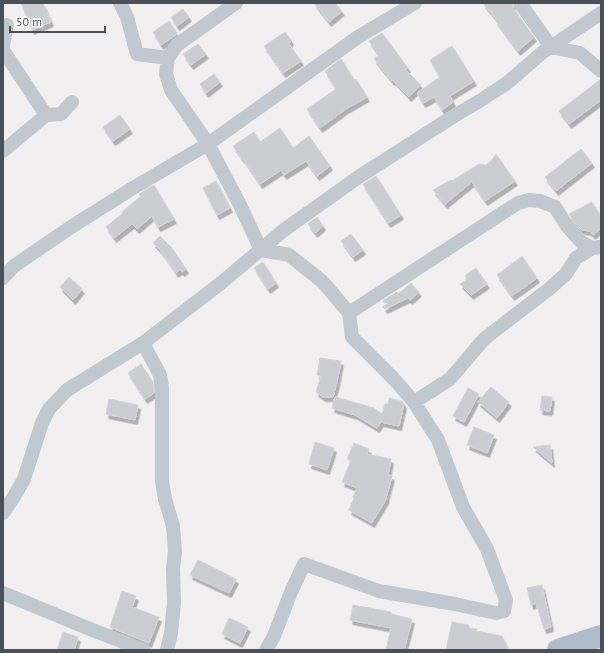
<svg xmlns="http://www.w3.org/2000/svg" width="604" height="653" font-family="'PT Sans',sans-serif">
	<defs>
		<filter id="shadow"><feDropShadow dx="2.5" dy="4.5" stdDeviation="0" flood-color="#0004"/></filter>
	</defs>
	<rect width="100%" height="100%" fill="#f1efef"/>
	<path fill="#cccdd2" stroke="#d3d4d9" filter="url(#shadow)" d="M21,3H43L51,22L32,30Z
		M314,3H335L342,11L329,22Z
		M483,3H512L513,8L534,37L518,51L495,20L496,19Z
		M183,9L189,17L177,26L171,17Z
		M169,21L177,34L161,45L153,32Z
		M285,32L291,40L289,44L301,61L283,73L264,46Z
		M382,33L408,68L406,70L421,85L409,97L393,80L392,81L374,59L379,55L369,41Z
		M198,44L206,54L191,65L183,54Z
		M452,46L474,81L450,96L453,102L442,110L434,97L423,103L417,93L440,77L430,60Z
		M341,59L354,80L356,79L367,97L346,109L320,128L307,109L336,89L325,71Z
		M214,74L220,82L206,93L200,84Z
		M601,79V100L569,124L559,111Z
		M120,115L130,129L113,141L103,127Z
		M280,128L293,148L309,136L330,166L317,176L306,161L284,175L281,170L260,184L243,159H242L233,146L254,132L260,142Z
		M581,149L592,163L556,191L545,177Z
		M496,154L515,181L485,201L472,182L445,204L433,190L451,180L452,181L479,164L486,165L491,161Z
		M376,176L401,215L388,223L363,184Z
		M216,181L230,208L217,215L203,188Z
		M154,185L174,219L158,227L152,216L137,229L132,224L114,238L106,227L123,213L122,212L141,196L139,194Z
		M592,202L601,217V228L593,235L589,231L582,230L574,221L569,214L579,209Z
		M317,217L323,226L315,233L308,224Z
		M351,234L363,250L353,257L341,241Z
		M160,236L172,248L186,269L182,272L180,270L176,273L161,251L153,243Z
		M522,256L537,278L512,296L497,275Z
		M263,262L276,283L268,289L254,268Z
		M476,268L487,284L471,295L460,284L466,280V275Z
		M69,277L82,289L73,300L60,287Z
		M411,283L419,292L410,300L408,298L385,309L383,307L388,303L383,302L384,300L397,292L398,294Z
		M320,358L341,361L337,382L333,397H323L316,392L321,376L317,375Z
		M141,364L152,381L154,388V393L145,399L128,373Z
		M491,387L509,402L497,418L478,402Z
		M468,388L479,394L464,422L453,416Z
		M542,396L552,397L550,411L540,410Z
		M335,397L374,408L382,414L385,404H388L389,398L402,401L404,404L399,426L381,422L377,428L355,415L332,408Z
		M109,399L138,405L135,420L106,414Z
		M474,427L494,435L487,453L467,445Z
		M315,442L334,448L327,470L309,464Z
		M354,443L369,449L366,454L391,459L388,475L392,476L386,498H387L372,523L349,510L354,498L353,497L357,488L342,482L351,461L347,459Z
		M550,445L552,463L533,447Z
		M198,560L236,579L229,593L190,575Z
		M542,585L551,627L544,629L536,603L531,605L527,588Z
		M122,591L136,596L132,607L159,617L149,643L110,627Z
		M353,605L391,612V614L412,619L404,650H386L391,628L350,620Z
		M229,618L248,627L240,643L222,634Z
		M452,622L469,625V628L477,629L476,631L502,636L508,650H446Z
		M63,632L78,637L74,650H57Z"/>
	<g fill="none" stroke-linecap="round" stroke-linejoin="round">
		<path stroke="#c1c8cf" stroke-width="14" d="M120,3L127,17L137,54L168,58
			M236,3L177,45L168,58L166,74L171,90L208,144L240,205L261,250L289,255L323,282L349,313L352,337L394,379L414,402L438,440L463,507L487,549L506,600L504,611L496,613L455,604L379,591L304,564L291,592L274,636L266,650
			M520,3L551,47L580,53L601,71
			M3,45L7,25
			M3,50L46,115L3,151
			M46,115L61,114L72,102
			M3,278L14,266L71,227L133,188L208,144L358,37L415,3
			M349,313L518,203L529,200L540,201L555,207L567,226L581,242L592,248L601,247
			M143,343L160,375L162,387V481L165,499L173,526L175,551L173,569L174,603L171,633L167,650
			M414,402L450,379L484,339L549,289L566,274L576,258L592,248
			M3,513L15,495L24,479L42,423L49,409L67,390L143,343L221,283L284,230L360,176L454,116L478,102L507,83L543,52L601,13
			M3,593L85,627L144,650"/>
		<path stroke="#b1bcca" stroke-width="22" d="M558,650L601,636"/>
	</g>
	<rect width="604" height="653" fill="none" stroke="#495059" stroke-width="8"/>
	<path d="M10 26v6h95v-6" fill="none" stroke="#495059" stroke-width="2"/>
	<text x="16" y="26" font-size="12" fill="#495059" stroke="#ffffff" stroke-width="3" paint-order="stroke">50 m</text>
</svg>
